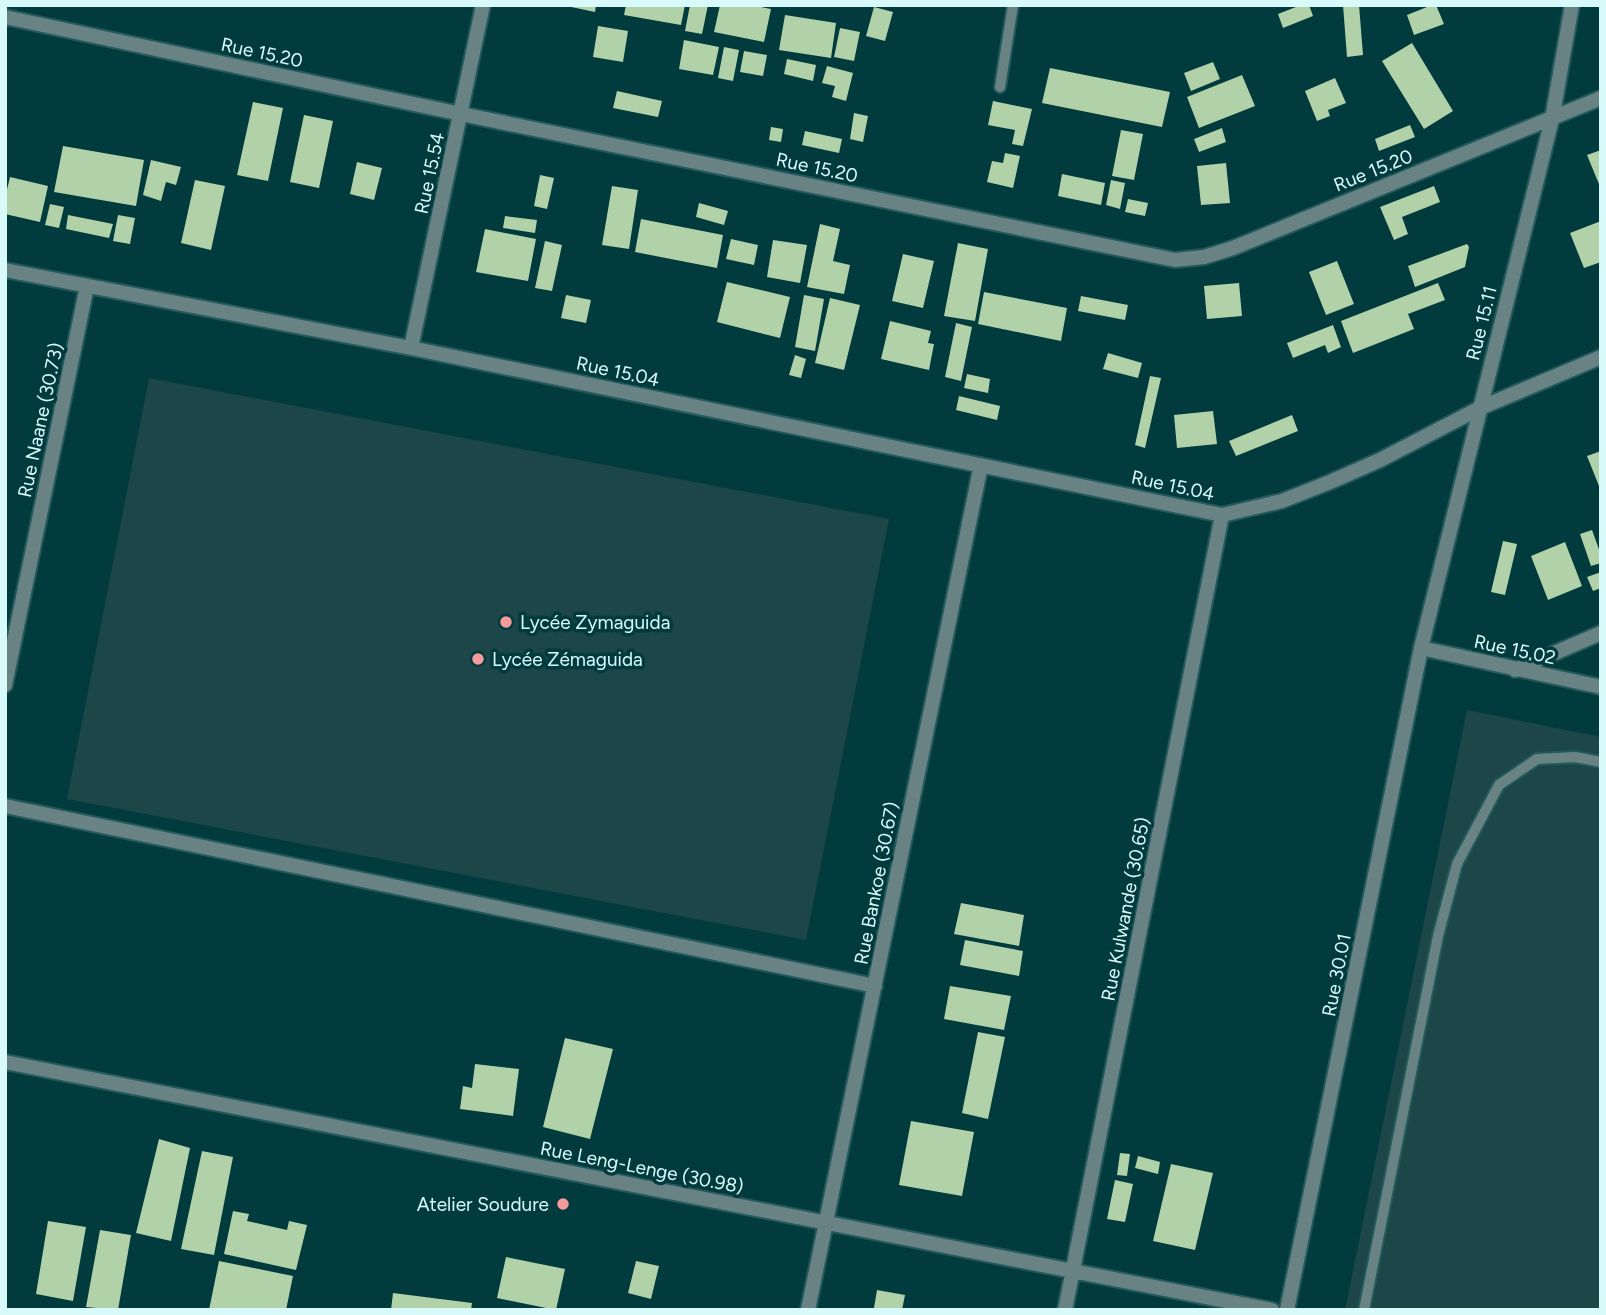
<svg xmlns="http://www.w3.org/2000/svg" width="1606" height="1315" font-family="Figtree,sans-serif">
	<rect width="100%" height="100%" fill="#023b3d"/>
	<path fill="#1d4648" d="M149,378L889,519L806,940L67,799Z
		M1467,710L1601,737V1310H1345Z"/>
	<path fill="#b1d2a8" d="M562,5H596L595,12Z
		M626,5H685L681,25L624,15Z
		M690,5H708L702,34L685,31Z
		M720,5H751L771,9L764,42L714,32Z
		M1301,5H1309L1313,16L1283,28L1278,14Z
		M1343,5H1359L1363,55L1347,57Z
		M1432,5H1436L1444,24L1414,35L1407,15Z
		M874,7L893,12L885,41L866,36Z
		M785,15L836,23L831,58L779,50Z
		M598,26L628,31L623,62L593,57Z
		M840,28L860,32L854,61L834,57Z
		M684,40L719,47L713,75L679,69Z
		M1412,43L1453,111L1424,129L1382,61Z
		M724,47L739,50L733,81L718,78Z
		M744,51L767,55L763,76L740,72Z
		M787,59L816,65L813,81L784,74Z
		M1213,62L1220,79L1191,91L1184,73Z
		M827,66L853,73L846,101L832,97L835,86L822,83Z
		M1050,68L1170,92L1162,127L1042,103Z
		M1242,75L1255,106L1199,128L1187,97Z
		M1335,78L1346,103L1328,110L1330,116L1317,121L1305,91Z
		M617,91L662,101L658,117L613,108Z
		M993,101L1032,109L1023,146L1012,144L1015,130L988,125Z
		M253,102L283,108L268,181L237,175Z
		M854,113L868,116L863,142L850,139Z
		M304,115L333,121L319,188L290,182Z
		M1410,125L1415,137L1379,151L1375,139Z
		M771,127L783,129L781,142L769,140Z
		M1222,128L1226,142L1199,152L1194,139Z
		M1121,130L1143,134L1134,180L1112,176Z
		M805,131L842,139L839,153L802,145Z
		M63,146L144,160L136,206L54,192Z
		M1601,150V189L1587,155Z
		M1005,153L1020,156L1013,188L987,182L992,161L1003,163Z
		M151,160L181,167L176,185L166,182L161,201L143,195Z
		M357,162L382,168L374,200L350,194Z
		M1226,163L1230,203L1201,205L1197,166Z
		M1062,174L1105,183L1101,205L1058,196Z
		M540,175L554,178L547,209L534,206Z
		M10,177L48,186L40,222L5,214V198Z
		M195,180L225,186L211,250L181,243Z
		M1111,180L1125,183L1120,209L1106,205Z
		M612,186L638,190L629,249L602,245Z
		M1434,186L1440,202L1402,217L1408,234L1394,240L1380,207Z
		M1128,199L1148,203L1145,216L1125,212Z
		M699,203L728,211L724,225L696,217Z
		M50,204L64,207L59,228L45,225Z
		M68,215L113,224L109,238L66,229Z
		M118,215L135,218L130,244L113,241Z
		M505,216L537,220L535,233L503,228Z
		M641,219L723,235L717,268L635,252Z
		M1601,221V262L1584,268L1570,233Z
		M820,224L840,229L833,261L850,265L844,294L807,287Z
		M485,229L536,239L528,281L476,272Z
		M731,239L758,245L754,265L726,259Z
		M773,240L807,245L800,283L767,277Z
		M545,241L562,245L552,291L535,288Z
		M958,243L988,249L975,321L944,316Z
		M1467,244L1469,247L1465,267L1415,287L1408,266Z
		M903,254L934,261L923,308L892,301Z
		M1337,261L1354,304L1326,315L1309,272Z
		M727,282L790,297L780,338L717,322Z
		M1239,283L1242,316L1207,319L1204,286Z
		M1438,283L1445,300L1408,314L1414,329L1353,353L1341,321Z
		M984,292L1067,308L1061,341L978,324Z
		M566,295L591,300L586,323L561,318Z
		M804,295L824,299L815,351L795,347Z
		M1081,296L1128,305L1125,320L1078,311Z
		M830,298L860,305L844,370L815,363Z
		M890,321L931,331L928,343L934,344L929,370L881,359Z
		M956,323L972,327L961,381L945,377Z
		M1333,325L1341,347L1328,353L1325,345L1293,358L1287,343Z
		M1108,353L1142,363L1138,378L1103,369Z
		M795,355L806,359L801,378L789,375Z
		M967,374L990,379L988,393L964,388Z
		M1150,376L1161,378L1145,448L1135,445Z
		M959,396L1000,406L997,420L956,410Z
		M1213,411L1217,444L1177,448L1174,415Z
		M1292,415L1298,431L1236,456L1229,441Z
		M1601,451V491L1587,456Z
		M1592,530L1601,555V563L1591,566L1580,534Z
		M1503,541L1517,544L1505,595L1491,592Z
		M1565,542L1582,586L1548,600L1531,556Z
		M1601,572V588L1593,591L1587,577Z
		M961,903L1024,915L1019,946L954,934Z
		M965,940L1023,951L1019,976L960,965Z
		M950,986L1011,996L1004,1030L944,1019Z
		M978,1032L1005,1037L988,1119L962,1113Z
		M565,1038L613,1049L590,1139L543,1127Z
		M475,1064L519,1069L513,1116L460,1109L463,1086L472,1088Z
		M911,1121L974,1132L962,1196L899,1185Z
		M159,1139L190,1148L171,1241L136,1233Z
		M202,1151L233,1157L214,1255L181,1249Z
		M1120,1153L1130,1154L1127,1176L1117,1175Z
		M1138,1156L1160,1162L1158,1174L1135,1168Z
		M1171,1164L1213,1173L1195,1250L1153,1241Z
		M1115,1180L1133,1184L1125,1222L1107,1219Z
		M233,1211L249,1214L247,1221L287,1230L289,1221L307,1225L296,1270L224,1254Z
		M48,1221L86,1227L73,1301L36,1294Z
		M100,1230L131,1235L118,1310L86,1307Z
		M506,1257L565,1269L556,1310L497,1298Z
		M219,1261L293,1276L286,1310H209Z
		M636,1261L659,1266L651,1299L628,1293Z
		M877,1290L905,1295L902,1310L874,1308Z
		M393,1293L472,1303L471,1310H391Z"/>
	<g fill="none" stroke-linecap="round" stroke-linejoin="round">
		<g stroke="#245a5b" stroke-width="14">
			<path id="lane" d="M1000,87L1013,5
				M1364,1310L1438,936L1457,864L1499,785L1537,759L1575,757L1601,762"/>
		</g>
		<g stroke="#245a5b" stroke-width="18">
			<path id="street" d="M5,17L461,114L1175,260L1204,257L1233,248L1601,98
				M5,270L411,348L1222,515L1282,501L1330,482L1380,460L1480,408L1601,357
				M411,348L483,5
				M1421,648L1601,687
				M1515,670L1601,633
				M5,685L87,286
				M5,806L875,986
				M5,1062L1272,1310
				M808,1310L981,465
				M1065,1310L1222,515
				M1287,1310L1421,648L1552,119L1572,5"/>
		</g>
		<use href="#lane" stroke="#698384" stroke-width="10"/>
		<use href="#street" stroke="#698384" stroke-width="14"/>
	</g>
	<g fill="#f59b9b" stroke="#023b3d" stroke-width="2.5">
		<circle cx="506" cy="622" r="7"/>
		<circle cx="478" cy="659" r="7"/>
		<circle cx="563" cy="1204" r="7"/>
	</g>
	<g text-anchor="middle" stroke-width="7" stroke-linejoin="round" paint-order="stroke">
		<g font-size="19" fill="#d9fafb" stroke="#023b3d">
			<text transform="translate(262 52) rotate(12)" y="7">Rue 15.20</text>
			<text transform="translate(817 167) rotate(12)" y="7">Rue 15.20</text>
			<text transform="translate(1373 170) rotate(-22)" y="7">Rue 15.20</text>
			<text transform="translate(429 173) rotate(-78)" y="7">Rue 15.54</text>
			<text transform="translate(1481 323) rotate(-76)" y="7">Rue 15.11</text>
			<text transform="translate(618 371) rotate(12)" y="7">Rue 15.04</text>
			<text transform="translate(40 420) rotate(-78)" y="7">Rue Naane (30.73)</text>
			<text transform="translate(1173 485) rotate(12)" y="7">Rue 15.04</text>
			<text transform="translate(1515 649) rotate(12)" y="7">Rue 15.02</text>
			<text transform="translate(876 883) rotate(-79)" y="7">Rue Bankoe (30.67)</text>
			<text transform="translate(1125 909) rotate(-79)" y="7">Rue Kulwande (30.65)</text>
			<text transform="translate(1336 975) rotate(-79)" y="7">Rue 30.01</text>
			<text transform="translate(642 1167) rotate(11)" y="7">Rue Leng-Lenge (30.98)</text>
		</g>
		<g font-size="19" fill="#d9fafb" stroke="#023b3d" text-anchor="start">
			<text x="520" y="629">Lycée Zymaguida</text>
			<text x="492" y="666">Lycée Zémaguida</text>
			<text x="549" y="1211" text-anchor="end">Atelier Soudure</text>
		</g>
	</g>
	<rect width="1606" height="1315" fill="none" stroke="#d9fafb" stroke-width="14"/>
</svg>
